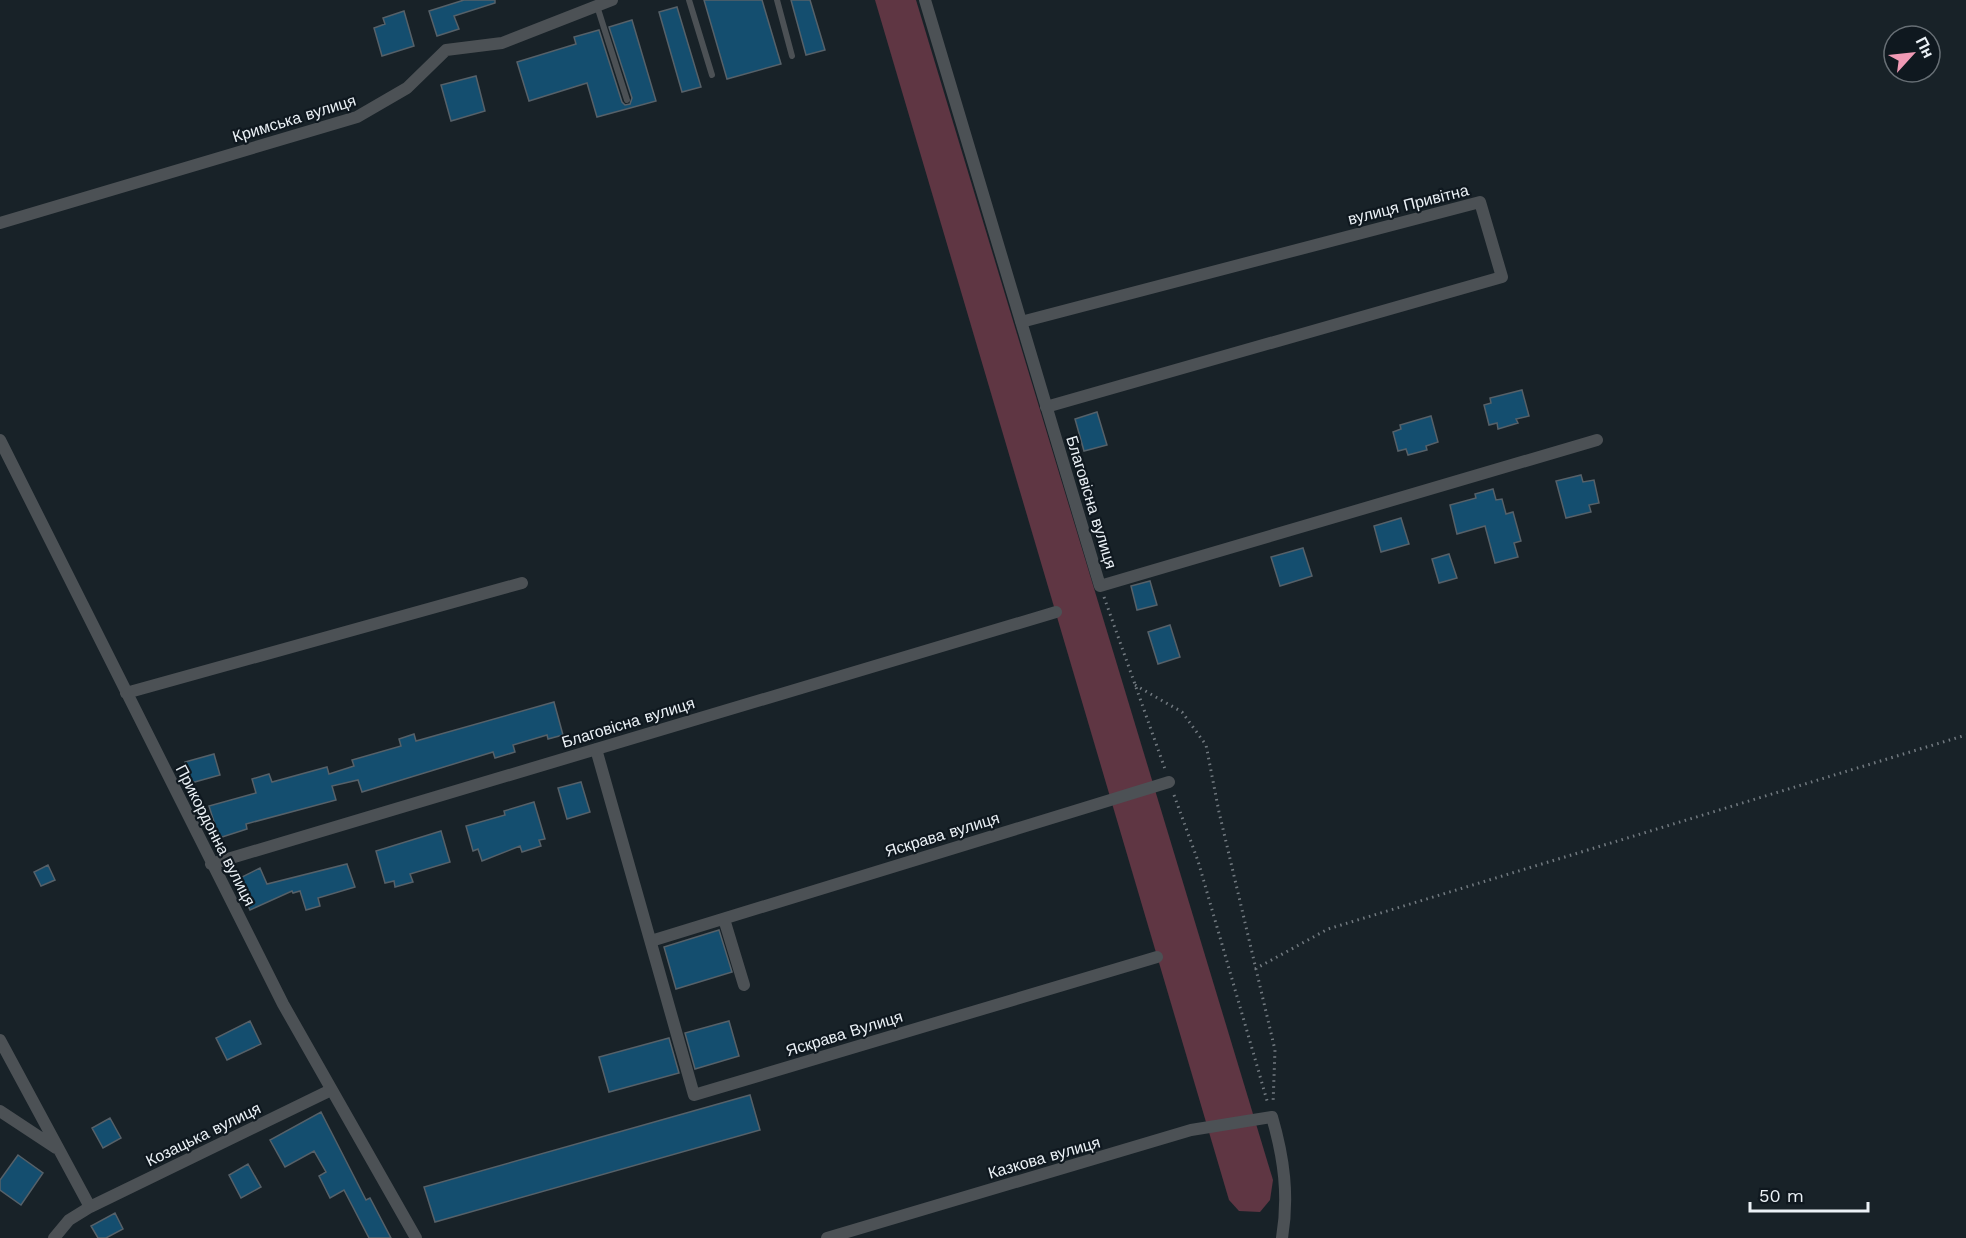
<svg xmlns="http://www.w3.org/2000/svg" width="1966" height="1238" font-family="'Work Sans',sans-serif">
	<rect width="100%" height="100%" fill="#182228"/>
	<path fill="#5f3643" d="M875,0H916L1273,1180L1270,1200L1260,1212L1239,1211L1229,1200Z"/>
	<path fill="#144e6f" stroke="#566169" stroke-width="1.5" d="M464,0H495V3L454,16L459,29L437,36L429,11Z
		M704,0H762L781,64L727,79Z
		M791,0H810L825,50L806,55Z
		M677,7L701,87L682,92L659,12Z
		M404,11L414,46L382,56L374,28L385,24L383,18Z
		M632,20L656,101L597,117L587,83L529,101L517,62L576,44L574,37L599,30L622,102L625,105L630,104L632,98L609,27Z
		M476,76L485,111L451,121L441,85Z
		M1522,390L1529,416L1516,419L1518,423L1498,429L1497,423L1489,425L1484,405L1491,403L1490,398Z
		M1097,412L1107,445L1084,451L1075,419Z
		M1431,416L1438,442L1426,446L1427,450L1408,455L1406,449L1398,451L1393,432L1401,429L1400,425Z
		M1581,475L1583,482L1594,480L1599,503L1589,505L1591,512L1566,518L1556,481Z
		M1493,489L1496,500L1502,499L1506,514L1513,512L1521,541L1514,543L1518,557L1495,563L1485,526L1457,534L1450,505L1476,498L1475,494Z
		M1401,518L1409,544L1381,552L1374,526Z
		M1303,548L1312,576L1280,586L1271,557Z
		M1449,554L1457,578L1439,583L1432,559Z
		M1150,581L1157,605L1137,610L1131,586Z
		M1170,625L1180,657L1158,664L1148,632Z
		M554,702L563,735L548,739L547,735L513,745L515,752L495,758L493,752L362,792L358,780L332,786L336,800L246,824L247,829L219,838L209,806L256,793L252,779L269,774L272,782L327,767L329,774L354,766L352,760L401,746L399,739L414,734L416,741Z
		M214,754L220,775L191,783L185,762Z
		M581,782L590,812L567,819L558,788Z
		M534,802L545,839L539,840L541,846L522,852L520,846L482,861L478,849L473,851L466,826L505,815L504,811Z
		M441,831L450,862L410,874L413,882L395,887L394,881L385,883L376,851Z
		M347,864L355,887L318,898L320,906L306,910L300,891L293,893L292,891L250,910L236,880L260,868L267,884Z
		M48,865L55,880L41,886L34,872Z
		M719,930L732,972L676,989L664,947Z
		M250,1021L261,1044L227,1060L216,1038Z
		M729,1021L739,1056L695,1069L685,1033Z
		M669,1038L679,1073L609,1092L599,1057Z
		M750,1095L760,1130L435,1222L424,1187Z
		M321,1112L366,1200L370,1198L391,1238H369L344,1190L330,1198L319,1176L326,1172L314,1151L285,1167L270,1140Z
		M110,1118L121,1138L103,1148L92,1128Z
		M18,1155L43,1173L21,1205L0,1190V1180Z
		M248,1164L261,1187L241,1198L229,1175Z
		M115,1213L123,1229L106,1238H98L91,1226Z"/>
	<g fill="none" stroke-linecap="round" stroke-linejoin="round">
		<path stroke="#727a80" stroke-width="3" stroke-dasharray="1.5 4.5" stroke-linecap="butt" d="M1104,597L1165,769
			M1135,685L1182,712L1206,745L1219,812L1275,1050L1273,1104
			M1174,795L1198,861L1268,1104
			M1255,969L1328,929L1966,735"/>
		<path stroke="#4c5155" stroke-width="6" d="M689,0L712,75
			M777,0L792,56
			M597,6L627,100"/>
		<path stroke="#4c5155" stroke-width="12" d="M925,0L1100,586L1597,440
			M0,223L357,117L407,88L446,50L502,43L612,0
			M1021,322L1480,202L1502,277L1046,407
			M0,440L283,1004L416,1238
			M126,693L522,583
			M596,749L694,1095L1157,957
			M211,864L1056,612
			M724,919L744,985
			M651,941L1169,782
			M0,1040L90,1207
			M0,1111L56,1148
			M54,1238L69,1220L90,1207L331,1090
			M827,1238L1191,1130L1272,1117C1284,1158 1289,1196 1282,1238"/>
	</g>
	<g text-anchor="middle" stroke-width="4.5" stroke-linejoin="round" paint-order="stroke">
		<g font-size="16" fill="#ebf1f6" stroke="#0f181f">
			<text transform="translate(294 118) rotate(-17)" y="6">Кримська вулиця</text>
			<text transform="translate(1408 204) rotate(-14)" y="6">вулиця Привітна</text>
			<text transform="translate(1092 502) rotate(73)" y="6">Благовісна вулиця</text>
			<text transform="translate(628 722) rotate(-17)" y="6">Благовісна вулиця</text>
			<text transform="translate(942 834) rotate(-17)" y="6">Яскрава вулиця</text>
			<text transform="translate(216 835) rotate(63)" y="6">Прикордонна вулиця</text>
			<text transform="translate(844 1033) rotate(-17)" y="6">Яскрава Вулиця</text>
			<text transform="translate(203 1134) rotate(-26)" y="6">Козацька вулиця</text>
			<text transform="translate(1044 1157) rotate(-16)" y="6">Казкова вулиця</text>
		</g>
	</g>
	<g transform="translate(1912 54) rotate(63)"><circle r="28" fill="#0f181f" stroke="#676f75" stroke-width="1.5"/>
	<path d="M0-4.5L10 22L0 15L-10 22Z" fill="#f09ab5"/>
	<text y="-9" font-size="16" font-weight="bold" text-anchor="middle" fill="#ebf1f6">Пн</text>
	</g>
	<path d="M1750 1202v9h118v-9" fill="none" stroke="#ebf1f6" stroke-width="3"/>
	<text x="1759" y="1202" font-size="18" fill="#ebf1f6" stroke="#0f181f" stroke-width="4.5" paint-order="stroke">50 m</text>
</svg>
